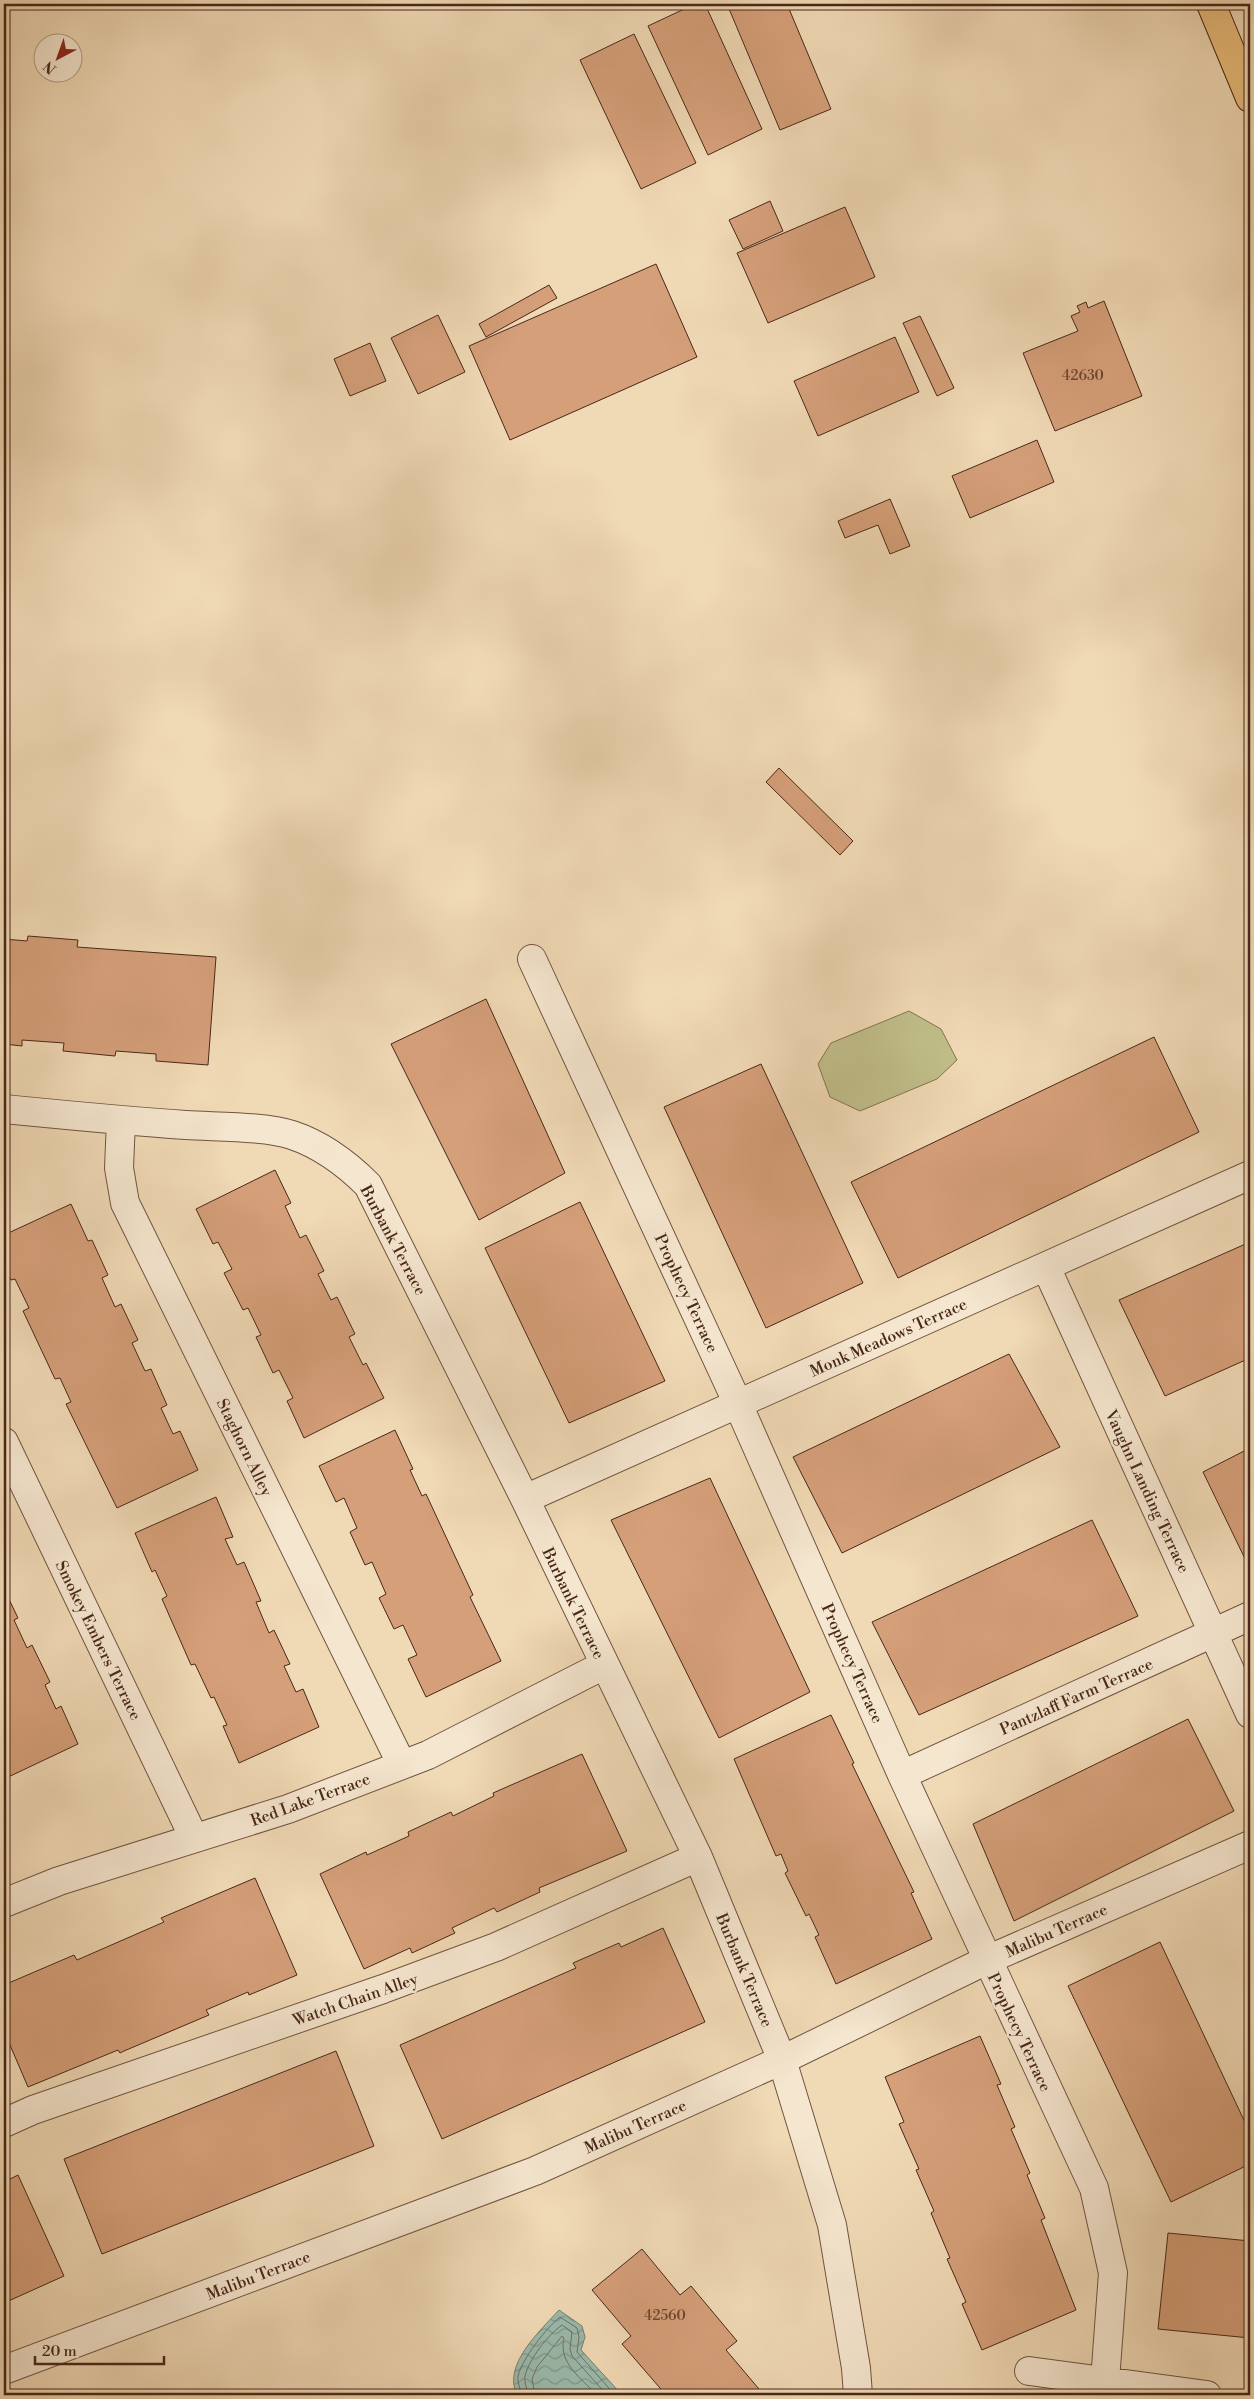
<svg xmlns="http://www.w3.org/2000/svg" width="1254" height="2399" font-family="'Libre Bodoni',serif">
	<defs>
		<pattern id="water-waves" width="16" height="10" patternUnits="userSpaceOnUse" patternTransform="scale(1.25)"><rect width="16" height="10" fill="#9abaac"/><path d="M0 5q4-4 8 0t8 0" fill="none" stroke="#80978b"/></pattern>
	</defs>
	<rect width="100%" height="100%" fill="#f0d9b5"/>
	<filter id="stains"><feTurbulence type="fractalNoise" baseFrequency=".004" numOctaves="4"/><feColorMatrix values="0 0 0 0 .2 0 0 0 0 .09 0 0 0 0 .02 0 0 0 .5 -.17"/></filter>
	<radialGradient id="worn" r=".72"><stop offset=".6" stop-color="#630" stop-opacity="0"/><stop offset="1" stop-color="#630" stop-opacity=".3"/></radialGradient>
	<path fill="#c0be89" stroke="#847351" d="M909,1011L941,1029L957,1060L937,1079L860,1111L830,1097L818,1064L831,1043Z"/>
	<path fill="url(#water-waves)" stroke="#798071" d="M559,2310L582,2326L585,2337L581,2350L622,2395H517C502,2365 540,2331 559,2310Z"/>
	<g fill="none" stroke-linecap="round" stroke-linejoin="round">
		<path stroke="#717162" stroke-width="1" d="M521,2395C521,2389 517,2382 518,2376C522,2359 547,2327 560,2317L577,2328L579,2337L577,2352L615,2395
			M528,2395C527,2389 524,2382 525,2376C529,2359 548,2335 562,2325L572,2332L570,2349L572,2356L607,2395
			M535,2395L532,2379L537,2367L562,2336L564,2338C558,2363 581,2378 597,2395"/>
	</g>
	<path fill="#d59f79" stroke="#482819" d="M695,4H705L762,129L708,155L648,26Z
		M727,4H787L831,109L780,130Z
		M634,34L696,163L641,189L580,60Z
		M770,201L783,231L743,249L729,220Z
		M845,207L875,277L768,323L737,253Z
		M656,264L697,357L510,440L469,346Z
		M549,285L557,298L486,337L479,324Z
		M1104,301L1142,396L1055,431L1023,353L1078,331L1071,316L1080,312L1077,306L1086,302L1088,308Z
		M438,315L465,372L418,394L391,338Z
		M920,316L954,388L937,396L903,323Z
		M895,337L919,392L818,436L794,381Z
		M370,343L386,381L350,396L334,359Z
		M1037,440L1054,482L970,518L952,476Z
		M890,499L910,546L890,554L878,525L845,538L838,521Z
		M779,768L853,841L840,855L766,782Z
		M28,936L78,940L77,947L216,957L208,1065L156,1061V1054L116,1051L115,1056L63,1051L64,1043L22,1040V1046L4,1044V939L27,941Z
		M486,999L565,1173L479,1220L391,1044Z
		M1154,1037L1199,1132L898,1278L851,1182Z
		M761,1064L863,1283L766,1328L664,1107Z
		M275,1170L291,1203L285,1206L300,1238L306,1235L324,1271L318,1274L331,1300L337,1297L355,1334L349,1337L363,1365L366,1363L384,1398L304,1438L287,1401L293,1398L279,1370L273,1373L256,1337L261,1335L248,1308L243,1310L224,1273L232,1269L218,1242L213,1244L196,1209Z
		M580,1202L665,1381L569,1423L485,1248Z
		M71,1204L88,1241L92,1240L108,1275L102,1278L115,1307L121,1304L138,1340L132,1343L145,1371L151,1369L167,1405L161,1408L173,1434L180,1431L198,1470L117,1508L66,1404L71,1402L60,1378L55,1379L23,1311L29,1308L15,1279L11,1280L4,1265V1235Z
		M1250,1242V1358L1165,1396L1119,1300Z
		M1009,1354L1060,1447L842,1553L793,1457Z
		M395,1430L413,1469L410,1470L422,1496L426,1494L473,1595L470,1597L501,1661L426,1697L408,1659L417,1655L403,1625L394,1629L379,1598L386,1594L372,1562L365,1565L350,1532L357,1528L344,1498L336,1502L319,1466Z
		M1250,1448V1566L1249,1567L1203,1472Z
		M710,1478L810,1692L719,1738L611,1520Z
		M216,1497L233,1537L225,1539L237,1565L244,1562L261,1601L256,1602L269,1633L274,1630L290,1664L284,1666L296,1692L303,1689L319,1727L239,1763L223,1726L227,1725L214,1697L211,1698L195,1664L191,1665L162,1599L167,1596L155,1570L152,1572L135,1533Z
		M1092,1520L1138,1616L919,1715L872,1622Z
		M4,1589L18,1618L14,1620L27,1648L32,1645L50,1682L45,1685L56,1709L61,1706L78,1744L4,1779Z
		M831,1715L854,1763L852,1764L914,1892L911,1893L932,1939L836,1984L815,1937L819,1935L809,1914L806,1916L785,1873L788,1871L781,1854L776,1856L734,1759Z
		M1188,1719L1234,1811L1014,1921L973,1824Z
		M582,1754L627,1851L539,1888L540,1892L497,1912L494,1908L452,1928L455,1933L412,1953L410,1948L364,1969L320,1874L366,1852L367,1855L409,1836L408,1832L451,1812L453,1816L494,1796L493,1793Z
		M255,1878L297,1975L249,1995L248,1992L206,2010L209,2015L124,2051L120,2053L118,2050L28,2087L4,2031V1985L74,1955L77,1960L164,1922L161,1918Z
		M663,1928L705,2022L442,2139L400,2045L576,1968L573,1963L619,1943L621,1947Z
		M1160,1942L1250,2133V2164L1171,2202L1068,1986Z
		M980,2036L1001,2084L997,2085L1015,2127L1011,2129L1030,2173L1027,2175L1045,2218L1041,2220L1076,2310L982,2350L962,2304L966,2302L947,2259L950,2258L931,2213L934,2211L916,2170L919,2169L899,2124L904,2122L885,2077Z
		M336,2051L374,2146L102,2254L64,2159Z
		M18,2175L64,2276L4,2303V2182Z
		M1168,2233L1250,2241V2338L1158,2329Z
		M642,2249L680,2295L691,2286L737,2341L726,2350L764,2395H666L622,2344L631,2336L592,2290Z"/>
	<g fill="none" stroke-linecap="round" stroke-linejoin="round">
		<g stroke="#725440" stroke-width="30">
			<path id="minor" d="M532,959L738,1404L902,1775L1094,2188L1113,2273L1105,2381
				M4,1109C65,1115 125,1121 186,1125C215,1127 266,1126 292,1135C322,1145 346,1163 368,1185L525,1499L698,1857L782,2060L832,2225L856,2368L858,2395
				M121,1120L119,1168L125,1203L402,1765
				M1046,1267L1250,1714
				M4,1442L194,1838
				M525,1499L1250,1175
				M902,1775L1250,1616
				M4,1903L59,1881L288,1809L428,1755L604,1665
				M4,2123L33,2110L383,1989L496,1947L698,1857
				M4,2370L535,2171L782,2060L987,1960L1250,1845
				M1029,2371L1207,2395"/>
		</g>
		<g stroke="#482819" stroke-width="30">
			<path id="highway" d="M1211,4L1250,98"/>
		</g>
		<use href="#minor" stroke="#f5e6cf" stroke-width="28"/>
		<use href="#highway" stroke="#e8bc7a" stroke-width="28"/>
	</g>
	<g text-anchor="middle" stroke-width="5" stroke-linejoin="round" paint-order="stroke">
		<g font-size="14" fill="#6b4631">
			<text x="1083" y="380">42630</text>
			<text x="665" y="2320">42560</text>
		</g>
		<g font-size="16" fill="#482819" stroke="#f5e6cf">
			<text transform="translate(394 1240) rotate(62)" y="6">Burbank Terrace</text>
			<text transform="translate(687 1293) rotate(65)" y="6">Prophecy Terrace</text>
			<text transform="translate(888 1337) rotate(-24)" y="6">Monk Meadows Terrace</text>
			<text transform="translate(245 1447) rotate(64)" y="6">Staghorn Alley</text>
			<text transform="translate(1148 1491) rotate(65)" y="6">Vaughn Landing Terrace</text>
			<text transform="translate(574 1603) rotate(64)" y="6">Burbank Terrace</text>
			<text transform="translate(99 1640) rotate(64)" y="6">Smokey Embers Terrace</text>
			<text transform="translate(853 1663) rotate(66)" y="6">Prophecy Terrace</text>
			<text transform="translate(1076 1696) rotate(-24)" y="6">Pantzlaff Farm Terrace</text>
			<text transform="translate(310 1799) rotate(-20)" y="6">Red Lake Terrace</text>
			<text transform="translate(1056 1930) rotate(-24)" y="6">Malibu Terrace</text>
			<text transform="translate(745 1970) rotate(67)" y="6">Burbank Terrace</text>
			<text transform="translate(355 1999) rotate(-19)" y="6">Watch Chain Alley</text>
			<text transform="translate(1020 2032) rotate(65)" y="6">Prophecy Terrace</text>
			<text transform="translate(635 2126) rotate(-24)" y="6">Malibu Terrace</text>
			<text transform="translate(258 2275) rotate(-21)" y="6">Malibu Terrace</text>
		</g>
	</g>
	<rect width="1254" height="2399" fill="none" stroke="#f0d9b5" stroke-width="20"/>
	<rect x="5" y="5" width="1244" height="2389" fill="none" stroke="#482819" stroke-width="2.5"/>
	<rect x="10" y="10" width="1234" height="2379" fill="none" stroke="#482819"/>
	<g transform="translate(58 58) rotate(221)"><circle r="24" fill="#f5e6cf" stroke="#b09a86"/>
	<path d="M0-4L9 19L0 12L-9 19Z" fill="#8f2418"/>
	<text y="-8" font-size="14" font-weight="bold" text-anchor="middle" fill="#482819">N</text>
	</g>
	<path d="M35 2356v8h129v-8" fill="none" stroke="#482819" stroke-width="2.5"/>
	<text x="42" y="2356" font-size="15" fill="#482819" stroke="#f5e6cf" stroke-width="4" paint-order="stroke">20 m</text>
	<rect width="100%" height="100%" filter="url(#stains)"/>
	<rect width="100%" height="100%" fill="url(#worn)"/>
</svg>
